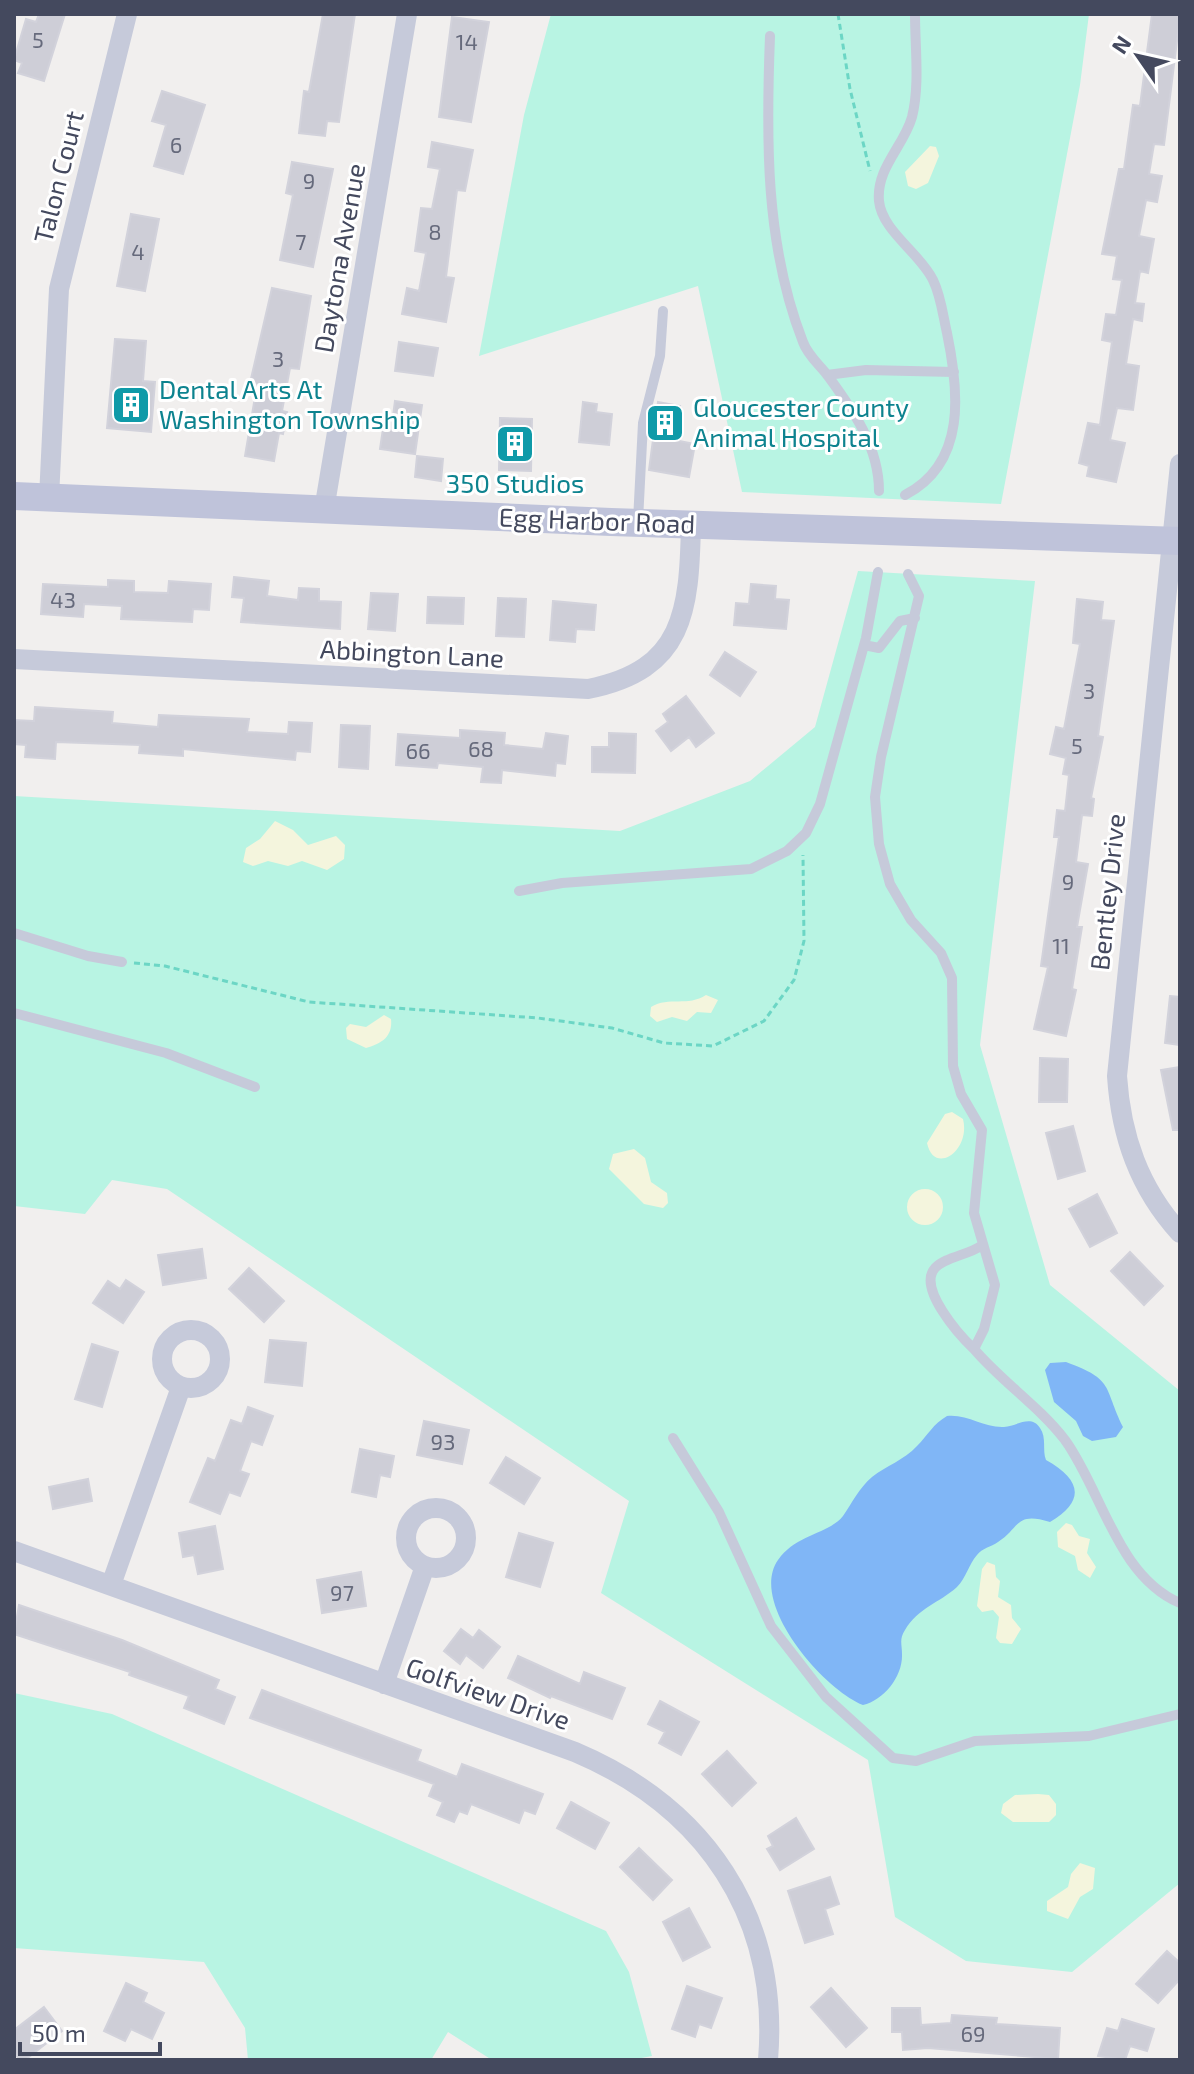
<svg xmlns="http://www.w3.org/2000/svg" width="1194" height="2074" font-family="'Exo 2',sans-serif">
	<rect width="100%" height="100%" fill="#f1efee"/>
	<path fill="#b8f4e3" d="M551,14H1089L1080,85L1001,504L742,492L698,286L479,356L524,115Z
		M858,571L1035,581L980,1045L1050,1285L1180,1391V1883L1072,1972L966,1961L895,1917L868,1760L601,1593L629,1501L167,1189L112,1180L85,1214L14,1206V796L620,831L750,781L815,727Z
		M14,1693L112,1714L606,1931L629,1972L652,2056L631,2060H492L448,2032L431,2060H248L245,2028L204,1962L14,1948Z"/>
	<path fill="#f4f5dd" d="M930,146L936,147L939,156L928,183L916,189L908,186L905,172Z
		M275,821L293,830L308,845L336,836L345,845L344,859L327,870L302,861L288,866L268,861L253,866L243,862L246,848L260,839Z
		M706,995L718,1000L711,1013L697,1012L687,1021L672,1017L657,1022L650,1016L651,1007C669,996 688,1007 706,995Z
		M384,1015L391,1019C393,1037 381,1044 366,1048L347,1039L346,1028L350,1024L366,1027Z
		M952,1112L963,1119C971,1151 934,1176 927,1143L945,1114Z
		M634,1149L645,1158L651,1182L667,1193L668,1203L663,1208L644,1204L609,1169L613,1154Z
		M907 1207a18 18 0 1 1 36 0a18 18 0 1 1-36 0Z
		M1066,1523L1072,1525L1079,1536L1090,1539L1087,1553L1096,1567L1090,1578L1078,1570L1075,1556L1058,1547L1057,1532Z
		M987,1562L995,1565L996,1577L1000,1581L998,1597L1011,1605L1012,1618L1021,1629L1012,1644L1000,1643L996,1638L999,1617L993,1610L982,1612L977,1606L982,1569Z
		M1038,1794L1049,1795L1056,1804V1815L1049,1822H1013L1001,1813L1003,1804L1015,1795Z
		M1080,1863L1095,1868L1093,1889L1080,1897L1068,1919L1047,1911V1901L1068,1887L1071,1874Z"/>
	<path fill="#80b6f6" d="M1066,1362C1115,1380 1103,1386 1123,1427L1116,1437L1092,1441L1083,1436L1076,1421L1054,1402L1045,1370L1050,1363Z
		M947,1416C968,1414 984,1428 1004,1427C1017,1426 1031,1414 1040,1428C1047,1438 1042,1450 1046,1460C1080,1479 1087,1500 1050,1522C1015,1511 1020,1528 998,1542C991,1547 982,1548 977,1555C969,1564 966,1578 957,1587C939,1603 918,1608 905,1630C899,1639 902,1644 902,1654C903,1676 884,1700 863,1705C824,1690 748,1603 778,1560C796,1534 829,1534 843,1516C852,1503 859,1488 872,1477C886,1466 904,1460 917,1446C928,1435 933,1424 947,1416Z"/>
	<path fill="#ceced7" stroke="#d2d2db" stroke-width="2" d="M39,14H65L44,81L18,73L22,63L14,60L26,19L36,22Z
		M323,14H355L339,122L327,121L325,136L299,133L304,91L309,92Z
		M1152,14H1180V17L1164,145L1154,144L1149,174L1162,176L1157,202L1146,200L1139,236L1154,239L1148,273L1140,271L1135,303L1144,304L1142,321L1133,319L1126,364L1139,366L1133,410L1117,408L1110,440L1125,443L1116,482L1087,476L1089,466L1079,463L1088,423L1100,425L1112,342L1102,340L1106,314L1116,315L1122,280L1113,279L1117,256L1102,254L1119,169H1124L1133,105L1140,106Z
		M452,17L489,22L471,122L439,117Z
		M162,91L205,105L183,174L154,166L166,125L152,121Z
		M432,142L473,150L465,191L457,190L446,277L454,278L446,322L402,314L407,288L419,291L426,253L415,251L421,208L432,209L440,169L428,167Z
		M292,162L333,169L313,267L280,260L293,195L286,193Z
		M131,214L159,219L145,291L117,286Z
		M272,288L311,296L299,369L290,368L282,411L287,412L283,434L279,433L274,461L245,456L257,385L250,383Z
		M115,339L146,341L143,381L155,382L151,432L107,428Z
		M399,342L438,348L433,376L395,371Z
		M395,401L422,405L415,454L380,449L385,415L393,416Z
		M583,402L597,404L596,412L612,414L609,445L579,442Z
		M658,402L680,406L674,440L695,444L689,477L649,470Z
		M500,418L532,419L531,471L499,470Z
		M417,456L443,459L441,481L415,477Z
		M234,577L269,581L267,596L298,600L299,588L319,589V601L341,602L340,629L241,622L244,598L232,597Z
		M108,580L134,581V592L168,593L169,581L211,584L209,610L193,609L192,622L121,619L122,606L84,604L83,617L41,614L43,584L108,587Z
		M751,584L776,586L775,599L789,600L786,629L734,625L736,603L749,604Z
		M371,593L398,594L395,631L368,629Z
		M428,597L464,598L463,624L427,623Z
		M498,598L526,599L524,637L496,636Z
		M1077,599L1103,602L1101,620L1114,621L1098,736L1103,737L1091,798L1094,799L1092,816L1082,815L1076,862L1088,864L1077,927H1082L1072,989L1076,990L1066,1036L1034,1029L1048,967L1041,966L1059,837H1054L1057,810L1065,811L1069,775L1063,774L1066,758L1050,754L1056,727L1064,729L1080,644L1073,643Z
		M553,601L596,605L594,630L576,629L575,642L550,640Z
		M725,652L756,672L740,696L710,675Z
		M686,696L714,733L696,747L689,737L671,751L656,731L668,722L663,714Z
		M35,707L113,712L112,723L158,727L159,715L249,719L247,732L288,734L289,722L312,723L310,752L296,751L295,760L183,749V756L139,753L140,745L56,742L55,759L25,757L26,745L14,744V720L34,721Z
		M341,725L370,726L368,769L339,767Z
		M460,730L505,733L504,745L543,749L546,733L568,736L565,764L556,763L555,776L502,770L501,783L481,782L483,767L438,763L437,768L396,765L398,734L460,738Z
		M609,733L636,734L635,773L592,772V747H609Z
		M1170,996L1180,997V1045L1165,1043Z
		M1040,1058L1068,1059L1067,1102H1039Z
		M1180,1067V1130H1173L1161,1070Z
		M1073,1126L1085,1171L1058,1179L1046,1133Z
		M1097,1194L1117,1233L1090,1247L1069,1209Z
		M202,1249L206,1278L163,1285L158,1255Z
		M1130,1252L1163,1286L1144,1305L1111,1271Z
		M249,1268L284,1301L264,1322L229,1289Z
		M126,1280L144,1292L123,1323L93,1303L108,1281L120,1289Z
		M270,1340L306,1343L302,1386L265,1382Z
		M92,1344L118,1352L102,1407L75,1399Z
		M248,1407L273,1416L262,1445L251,1441L240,1471L249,1474L240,1496L229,1492L220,1514L190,1502L208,1458L215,1461L231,1420L242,1424Z
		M424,1421L469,1430L462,1464L417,1455Z
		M360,1449L394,1456L390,1477L380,1475L376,1497L352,1492Z
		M506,1457L540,1478L524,1504L490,1483Z
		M88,1479L92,1501L53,1509L49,1487Z
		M215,1526L223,1569L198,1574L194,1555L183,1557L179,1533Z
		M519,1533L553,1543L540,1587L506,1577Z
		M361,1572L366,1606L322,1613L317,1580Z
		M19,1605L122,1640L219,1680L215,1689L235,1697L224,1724L184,1708L189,1696L129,1675L130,1672L14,1634Z
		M461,1629L473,1638L479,1630L500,1647L483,1668L466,1655L460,1664L444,1651Z
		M518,1656L580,1684L584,1672L625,1688L612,1719L551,1696L550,1698L508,1678Z
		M262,1690L421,1750L417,1761L457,1777L462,1764L543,1794L535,1814L524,1810L519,1823L471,1804L467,1814L459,1811L454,1822L437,1815L443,1802L429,1796L434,1784L250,1718Z
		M660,1701L699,1722L681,1755L659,1743L665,1732L648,1724Z
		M727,1751L756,1783L732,1806L702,1774Z
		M571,1802L609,1823L595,1849L557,1828Z
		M796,1818L814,1849L780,1870L767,1849L773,1846L768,1836Z
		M639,1848L672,1880L653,1900L620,1867Z
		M830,1877L839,1904L825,1909L833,1934L805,1943L788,1891Z
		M689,1908L710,1947L683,1961L663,1922Z
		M1167,1951L1180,1963V1979L1158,2003L1136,1984Z
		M126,1983L147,1993L143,2002L164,2013L152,2039L131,2029L125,2041L104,2031Z
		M687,1986L722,1998L711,2028L699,2024L695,2037L672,2029Z
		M831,1988L867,2028L846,2047L811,2007Z
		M44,2007L62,2031L25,2060H20L14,2053V2030Z
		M892,2008H920L921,2025L951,2023L952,2015L997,2018L996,2024L1060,2028L1058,2059L928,2048L903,2050L902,2032H892Z
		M1122,2019L1154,2029L1147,2051L1130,2046L1125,2060L1098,2056L1107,2028L1118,2031Z"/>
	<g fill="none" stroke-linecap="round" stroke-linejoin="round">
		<path stroke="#6cd6c5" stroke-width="3" stroke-dasharray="6 4" stroke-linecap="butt" d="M838,14L850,89L870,171
			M134,963L165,966L309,1002L538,1018L612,1028L664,1043L713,1046L764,1021L794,980L804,941L803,855"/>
		<path stroke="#c6cada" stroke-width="10" d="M770,36C766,139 765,245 803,342C808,356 820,365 828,376C853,410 879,447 879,491
			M827,375L866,370L954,372
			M905,495C967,463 959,391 947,333C943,316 941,296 933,280C920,253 882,231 879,201C876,168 904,146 912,117C920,85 915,47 915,14
			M638,521L643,423L660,356L663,311
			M908,574L919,596L881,757L875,797L879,844L890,884L911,920L941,953L952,978L953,1066L961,1094L982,1130L974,1213L995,1285L984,1329L974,1349C1002,1382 1039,1406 1065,1440C1102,1491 1117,1576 1180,1603
			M864,645L879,648L900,621L915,618
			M519,891L562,883L751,869L787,851L806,833L820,804L866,638L878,572
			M14,933L88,956L122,962
			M14,1013L166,1053L255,1087
			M974,1349C960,1336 917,1288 935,1268C945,1257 968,1255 981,1246
			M673,1438L719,1512L771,1626L826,1697L893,1758L916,1761L975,1741L1089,1736L1180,1714"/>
		<path stroke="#c6cada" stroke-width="20" d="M1180,464L1117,1076C1121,1136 1139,1188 1180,1233
			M49,498L59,289L127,14
			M324,510L407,14
			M14,659L588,689C685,670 689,610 691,525
			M162 1359a29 29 0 1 1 58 0a29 29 0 1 1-58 0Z
			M406 1538a30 30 0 1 1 60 0a30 30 0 1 1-60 0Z
			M14,1551L575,1752C705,1807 780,1916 768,2060
			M111,1585L181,1387
			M384,1684L425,1566"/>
		<path stroke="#bfc3da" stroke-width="28" d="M14,496L611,522L1180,541"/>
	</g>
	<defs>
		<g id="building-square" transform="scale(2)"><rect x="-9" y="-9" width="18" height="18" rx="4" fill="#0f9aa8" stroke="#fff"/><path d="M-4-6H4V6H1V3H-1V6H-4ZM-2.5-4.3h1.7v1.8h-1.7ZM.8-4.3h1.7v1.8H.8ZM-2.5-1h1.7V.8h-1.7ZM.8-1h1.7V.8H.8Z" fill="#fff"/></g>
	</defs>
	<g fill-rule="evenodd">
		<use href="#building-square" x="131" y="405"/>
		<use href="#building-square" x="665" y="423"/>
		<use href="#building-square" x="515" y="444"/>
	</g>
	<g text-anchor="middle" stroke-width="6" stroke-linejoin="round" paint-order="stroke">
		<g font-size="22" fill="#666a7c">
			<text x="38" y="48">5</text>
			<text x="467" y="50">14</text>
			<text x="176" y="153">6</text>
			<text x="309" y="189">9</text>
			<text x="435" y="240">8</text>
			<text x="301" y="250">7</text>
			<text x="138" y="260">4</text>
			<text x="278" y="367">3</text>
			<text x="63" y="608">43</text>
			<text x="1089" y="699">3</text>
			<text x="1077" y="754">5</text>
			<text x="481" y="757">68</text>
			<text x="418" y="759">66</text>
			<text x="1068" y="890">9</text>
			<text x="1061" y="954">11</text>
			<text x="443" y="1450">93</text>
			<text x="342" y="1601">97</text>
			<text x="973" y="2042">69</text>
		</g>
		<g font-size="26" fill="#44495e" stroke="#fff">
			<text transform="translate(59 177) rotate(-76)" y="9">Talon Court</text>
			<text transform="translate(340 258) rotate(-80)" y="9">Daytona Avenue</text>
			<text transform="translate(597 521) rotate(2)" y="9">Egg Harbor Road</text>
			<text transform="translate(412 654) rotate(3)" y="9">Abbington Lane</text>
			<text transform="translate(1108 892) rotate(-84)" y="9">Bentley Drive</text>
			<text transform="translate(488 1694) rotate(19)" y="9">Golfview Drive</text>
		</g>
		<g font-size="26" fill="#0d838f" stroke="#fff" text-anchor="start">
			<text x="159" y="399">Dental Arts At<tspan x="159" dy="30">Washington Township</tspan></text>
			<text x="693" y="417">Gloucester County<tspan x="693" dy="30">Animal Hospital</tspan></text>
			<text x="515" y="493" text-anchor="middle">350 Studios</text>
		</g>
	</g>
	<rect width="1194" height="2074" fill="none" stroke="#44495e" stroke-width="32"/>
	<g transform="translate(1138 56) rotate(304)" stroke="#ffffff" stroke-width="6" paint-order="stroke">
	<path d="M0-6L14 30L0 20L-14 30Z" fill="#44495e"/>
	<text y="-12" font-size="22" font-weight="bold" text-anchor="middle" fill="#44495e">N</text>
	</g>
	<path d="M20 2042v12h140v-12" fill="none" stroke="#44495e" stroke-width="4"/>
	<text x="32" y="2042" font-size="24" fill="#44495e" stroke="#ffffff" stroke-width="6" paint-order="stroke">50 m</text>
</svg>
